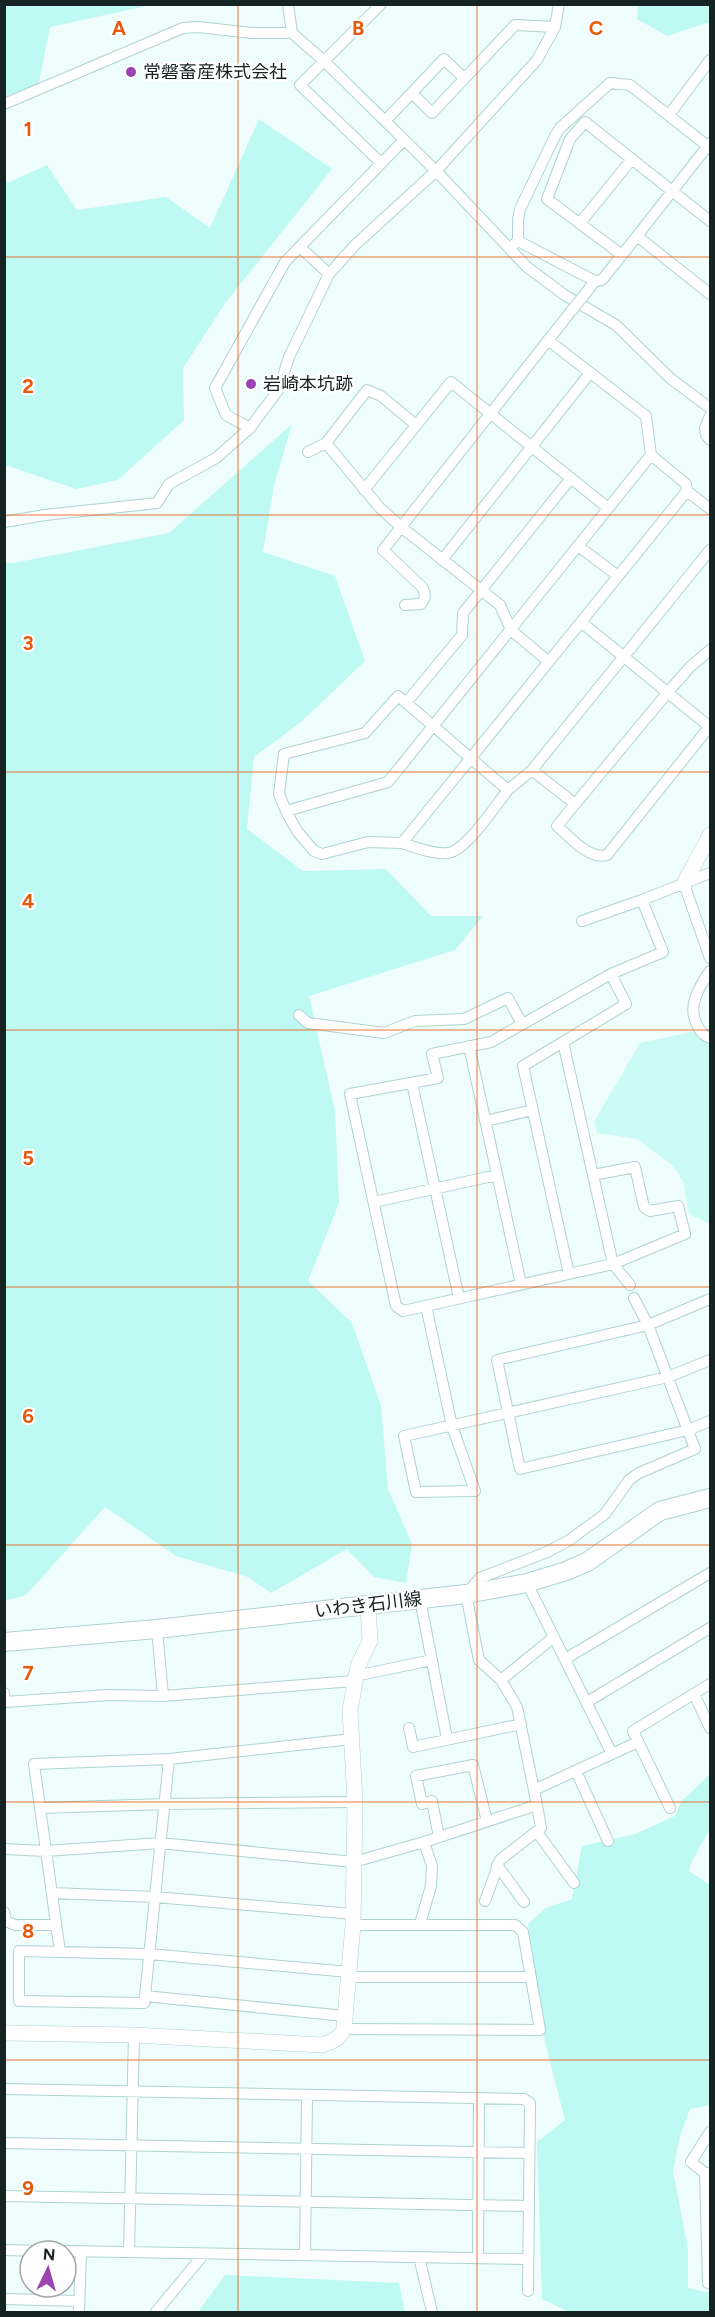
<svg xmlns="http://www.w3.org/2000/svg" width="715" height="2317" font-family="Figtree,'Noto Sans JP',sans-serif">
	<rect width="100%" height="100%" fill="#effefd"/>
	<path fill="#cafbf6" d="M710,1028V1224L689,1214L683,1181L672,1165L637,1139L597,1133L594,1122L640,1043Z"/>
	<path fill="#bef9f4" d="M5,5H151L50,27L38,87L5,96Z
		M638,5H710V24L706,23L667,36L637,19Z
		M259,119L332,169L226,302L183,368L184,420L118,480L76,489L5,465V184L47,165L77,210L166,197L210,228Z
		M292,424L274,485L263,552L335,576L365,661L301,722L254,757L247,829L303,871L386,869L431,916H483L455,950L309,996L335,1111L339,1203L308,1281L352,1323L381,1406L388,1489L412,1544L406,1583L374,1577L347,1549L271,1593L248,1577L176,1556L105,1507L26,1595L5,1601L4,563H13L169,533Z
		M710,1774V1829L691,1863L689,1871L710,1885V2105L690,2109L680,2136L673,2171L688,2249V2288L710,2293V2312H569L542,2299L537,2142L565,2120L545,2042L528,1924L546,1908L572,1899L582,1846L635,1834L675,1816L681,1802Z
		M225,2275L399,2283L405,2312H198Z"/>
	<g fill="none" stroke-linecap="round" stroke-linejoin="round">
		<g stroke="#aed3d0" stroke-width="12">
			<path id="street" d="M288,4L292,33
				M412,93L432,113L515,25L555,27
				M4,104L183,28L198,27L252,33H292L324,61L436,171L527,267L566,296L616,325L670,378L710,408
				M669,115L710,60
				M385,121L444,59L464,78
				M710,143L637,236L710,294
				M381,163L300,85L381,4
				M580,223L632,159
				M518,241V220L520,209L555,136L560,128L610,83L630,85L710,148
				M514,244L518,241L595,281L585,294
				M300,247L329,274
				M622,255L547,199L570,139L585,122L710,221
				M595,281L602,280L637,236
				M548,340L646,416L651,455L686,484L687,491L710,509
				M710,416L705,428L706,435L710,440
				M250,428L226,415L215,388L285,262L404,140
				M326,443L380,508L401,527L500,605L511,630L549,662
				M308,452L326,443L367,390L381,396L416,425
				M651,455L388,782L286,811L279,794L284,754L365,733L398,696C435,727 471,759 508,790C496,805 466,851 448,853C434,855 415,847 402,843L581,622L710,727
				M364,490L451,382L608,508
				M4,522L45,515L157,503L169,484L216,458L250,428L279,389L289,357L329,274L355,245L436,171L537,60L555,27L559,4
				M578,546L618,576
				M442,560L590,373
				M405,605L421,604C426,598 426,594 422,587L383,550L572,310
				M581,622L687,491
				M710,650L690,667L668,692L557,826C570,837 589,860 607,855L710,726
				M406,703L462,635L463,613L571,478
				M532,770L575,804
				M508,790L532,770L710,550
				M286,811L297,831L314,851L322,854L368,842L402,843
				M684,884L710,958
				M582,921L642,900L710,873
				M710,971C699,987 687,1006 697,1025C701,1032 703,1036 710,1038
				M299,1015L308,1023L384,1033L415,1021L464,1019L508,998L522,1024
				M563,1042L626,1004L611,974
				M469,1046L521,1284
				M412,1083L459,1298
				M485,1121L533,1110
				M593,1175L635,1167L644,1207L650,1211L678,1206L685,1234L613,1264L403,1311L396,1306L350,1094L438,1078L432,1054L491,1042L611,974L663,952L642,900
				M374,1202L497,1175
				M569,1274L523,1066L563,1042L613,1264L630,1285
				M710,1299L648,1325L497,1360L520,1469L688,1430L710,1421
				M426,1306L452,1426L475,1491L416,1492L404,1436L668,1377L710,1360
				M527,1583L612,1754
				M420,1599L447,1739
				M157,1629L163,1696
				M565,1659L710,1573
				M355,1676L432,1660
				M501,1680L554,1637
				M4,1693L5,1702L108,1695L163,1696L354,1681
				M694,1694L710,1728
				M587,1702L710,1628
				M409,1728L413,1747L521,1724
				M576,1771L608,1841
				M536,1789L638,1742
				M40,1808L165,1804L355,1802
				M670,1808L633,1731L710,1684
				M537,1832L574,1883
				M439,1837L432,1801L422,1804L416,1776L473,1765L487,1821
				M4,1849L46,1851L160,1843L354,1862L424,1842L537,1805L517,1707L501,1680L479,1660L466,1594L480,1578L547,1552L568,1541L605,1514L629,1480L639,1473L695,1449L648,1325L634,1298
				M497,1865L524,1902
				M52,1893L155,1897L353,1914
				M485,1901L500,1860L541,1828L537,1805
				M4,1912L6,1921L15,1925H56
				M420,1924L431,1886L432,1866L424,1842
				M60,1952L34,1764L169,1759L352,1739
				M349,1977H531
				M145,1996L169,1759
				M345,2016L145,1996L144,2003L19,2001V1951L149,1954L349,1972
				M344,2029L540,2030L523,1932L515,1925H353
				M4,2089L524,2099L530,2103L528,2291
				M4,2143L528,2153
				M705,2173L691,2162L710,2132
				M710,2173H705L708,2283H710
				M4,2196L528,2206
				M4,2250L43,2251
				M66,2251L528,2259
				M129,2252L134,2035
				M305,2255L307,2095
				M419,2257L432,2312
				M478,2258L479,2098
				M4,2299L79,2301
				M79,2312L81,2252
				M156,2312L204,2254"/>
		</g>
		<g stroke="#aed3d0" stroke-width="16">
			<path id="secondary" d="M684,884L710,835
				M4,2033L134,2035L322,2045C331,2042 340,2039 344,2029L353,1925L355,1802L350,1710L358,1666L370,1641L368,1605"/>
		</g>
		<g stroke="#aed3d0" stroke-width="20">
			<path id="primary" d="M4,1642L157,1629L368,1605L466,1594L527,1583L566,1571L587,1562L660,1511L710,1498"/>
		</g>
		<use href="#street" stroke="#fff" stroke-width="10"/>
		<use href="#secondary" stroke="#fff" stroke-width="15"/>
		<use href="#primary" stroke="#fff" stroke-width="18"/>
		<g stroke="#aed3d0" stroke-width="12" stroke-linecap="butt">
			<path id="street-bridge" d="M572,310L585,294"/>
		</g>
		<use href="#street-bridge" stroke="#fff" stroke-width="10"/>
	</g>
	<path fill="none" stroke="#e8590c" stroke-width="1.5" stroke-opacity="0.55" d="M238,4V2312M477,4V2312M4,257H710M4,515H710M4,772H710M4,1030H710M4,1287H710M4,1545H710M4,1802H710M4,2060H710"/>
	<g fill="#9b44b1" stroke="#fff" stroke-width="2">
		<circle cx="131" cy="72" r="6"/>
		<circle cx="251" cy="384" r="6"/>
	</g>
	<g text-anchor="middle" stroke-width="4.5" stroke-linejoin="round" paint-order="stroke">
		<g font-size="18" fill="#152322" stroke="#fff" text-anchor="start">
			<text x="143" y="78">常磐畜産株式会社</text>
			<text x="263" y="390">岩崎本坑跡</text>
		</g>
		<g font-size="18" fill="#152322" stroke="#fff">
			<text transform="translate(368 1605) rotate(-7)" y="6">いわき石川線</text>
		</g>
	</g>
	<g font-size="20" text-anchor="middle" font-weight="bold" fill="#e8590c" stroke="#fff" stroke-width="4.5" stroke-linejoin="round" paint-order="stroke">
		<text x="119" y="35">A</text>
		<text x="358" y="35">B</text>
		<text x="596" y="35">C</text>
		<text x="28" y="136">1</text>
		<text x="28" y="393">2</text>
		<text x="28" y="650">3</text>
		<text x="28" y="908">4</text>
		<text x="28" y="1165">5</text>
		<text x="28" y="1423">6</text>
		<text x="28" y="1680">7</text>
		<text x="28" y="1938">8</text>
		<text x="28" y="2195">9</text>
	</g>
	<rect width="715" height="2317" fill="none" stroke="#152322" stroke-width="12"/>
	<g transform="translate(48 2269) rotate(5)"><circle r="28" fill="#ffffff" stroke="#a1a7a7" stroke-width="1.5"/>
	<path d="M0-4.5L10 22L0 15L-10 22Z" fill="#9b44b1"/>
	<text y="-9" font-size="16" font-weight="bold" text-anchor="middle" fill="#152322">N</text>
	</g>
</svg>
